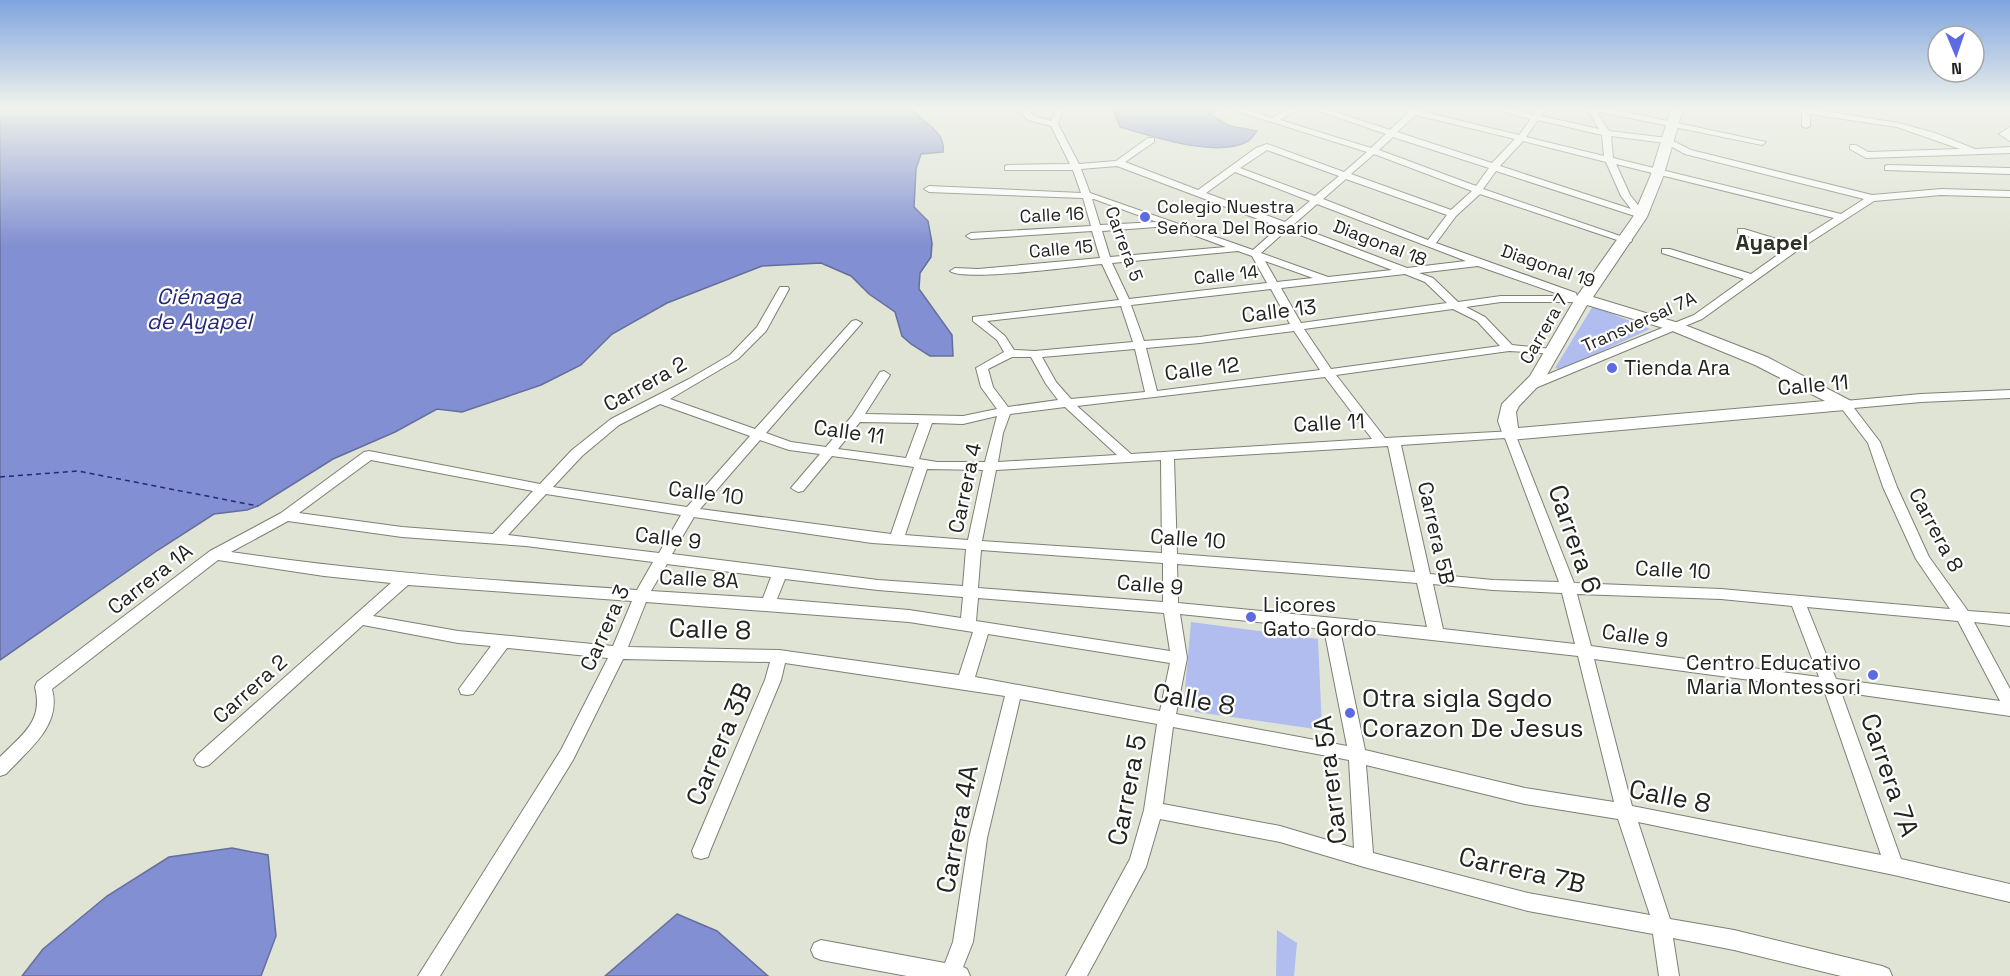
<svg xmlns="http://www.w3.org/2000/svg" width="2010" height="976" font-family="'Space Grotesk',sans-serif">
	<rect width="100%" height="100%" fill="#dfe4d5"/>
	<path fill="#b1bcef" d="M1593,306L1650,329L1561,370L1555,368Z
		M1191,622L1318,639L1322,730L1196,712L1184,701Z
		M1277,930L1297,943L1294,976H1276Z"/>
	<path fill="#828fd2" stroke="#656f9c" stroke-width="1.5" d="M0,109H912C923,123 946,131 943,152L921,154L916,169L914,207L928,221L932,243L931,257L920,273L919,289L952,335L953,356H930L911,344L902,336L895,312L869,294L851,276L821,263L762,266L667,303L612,334L581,365L541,385L462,412L437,409L395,432L333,459L258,506L247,510L214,514L158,550L0,660Z
		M1113,109H1218L1209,114L1230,126L1257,131C1254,134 1252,139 1248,141C1217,159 1152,136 1120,127Z
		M232,848L268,855L276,936L261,976H22L43,949L107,896L169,857Z
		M677,914L717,931L768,976H605Z"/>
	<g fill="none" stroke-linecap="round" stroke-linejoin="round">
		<path stroke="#252877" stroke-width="1.5" stroke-dasharray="5 4" stroke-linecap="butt" d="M0,477L78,471L258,506"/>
		<g stroke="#7c8173" stroke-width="2">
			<path id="minor" d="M1018,109H1027L1034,116L1051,121L1057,109H1063L1058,124L1079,164L1116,161L1148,138H1154V142L1125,162L1198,190L1256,148L1267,144L1344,172L1367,152L1230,109H1244L1272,118L1287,109H1298L1280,120L1371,148L1386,134L1313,109H1326L1390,130L1408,113L1399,109H1421L1420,111L1519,135L1531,119L1494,109H1510L1534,115L1538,109H1546L1541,116L1599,129L1587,109H1611L1766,142L1762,145L1596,111L1609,131L1667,138L1691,150L1872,195L1941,189L2010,191V197L1941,195L1874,201L1798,250L1702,319L1533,389L1527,385L1529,382L1694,315L1744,279L1662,253V249H1670L1751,274L1786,249L1738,233V229H1744L1793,244L1834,218L1616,164L1630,195L1646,215L1641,218L1496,171L1483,189L1632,240L1631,242H1623L1480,194L1456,216L1436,243L1576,293L1577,296L1587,297L1588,299L1583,302H1501L1466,307L1485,317L1512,345L1552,349L1556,350L1558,352L1556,354L1509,351L1336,375L1385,438L1514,431L1574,583L1721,589L1950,609L1916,559L1883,487L1868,443L1839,405L1845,401L1921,394L2010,390V398L1921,402L1854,408L1880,442L1897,487L1929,557L1968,611L2010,614V626L1974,622L2010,689V716L1841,692L1901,859L2010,884V902L1894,875L1638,822L1670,919L1734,930L1882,966L1889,969L1892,976H1841L1734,950L1673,938L1679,976H1659L1653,934L1528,911L1364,867L1280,842L1160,819L1146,867L1087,976H1066L1130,859L1144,810L1157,724L1020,699L987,838L973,942L963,967L967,969L970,976H907L821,960L814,957L811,950L814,943L821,940L945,963L953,942L969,838L1005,696L785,663L781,680L710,851L708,857L701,859L694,857L692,851L765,680L770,662L623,659L573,760L440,976H418L561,750L608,658L507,648L473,694L467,695L461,694L459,689L491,646L458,643L363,625L209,765L203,767L197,765L194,760L197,755L391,583L324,576L218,560L52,689C62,726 28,750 6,774L0,776V757C21,735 44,722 35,687L37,682L210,551L281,513L364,452L369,451L540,484L572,450L611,419L689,379L730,355L757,327L780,287H788L789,289L766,331L738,359L670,399L755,429L852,321L856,320L862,323L860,325L766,433L791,442L826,447L852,416L880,372L884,371L890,375L865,414L963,416L997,409L981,387L976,368L1004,352L997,340L973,321V317L1119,300L1102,264C1078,266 964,282 950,271L955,268L978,269L1100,258L1092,231L971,239L966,236L971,233L1091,226L1083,198L929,192L924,189L929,186L1081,193L1073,170H1005V166L1008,165L1070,164L1051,126L1028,120ZM1416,115L1515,139L1492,163L1397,132ZM1538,120L1602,135L1604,156L1526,137ZM1611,136L1665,143L1685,154L1864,199L1841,214L1613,158ZM1393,137L1489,168L1476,186L1379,150ZM1523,141L1606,162L1621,196L1631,209L1500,166ZM1267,150L1339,176L1315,196L1240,168ZM1374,154L1472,191L1451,210L1351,174ZM1117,166L1279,227L1253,250L1090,193L1081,169ZM1235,172L1310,201L1285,222L1206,193ZM1346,179L1447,215L1428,240L1323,199ZM1092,199H1094L1157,222L1100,225ZM1317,204L1466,261L1407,268L1293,225ZM1169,226L1226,247L1110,257L1102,231ZM1287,230L1392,270L1328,277L1261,253ZM1238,251L1252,256L1267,283L1129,299L1112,263ZM1265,261L1313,278L1277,282ZM1478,266L1564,296H1501L1458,302L1433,278L1419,273ZM1405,274L1425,282L1447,303L1301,323L1281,288ZM1271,289L1290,324L1200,337L1144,341L1131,305ZM1121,306L1133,342L1035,351L1014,350L1005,336L987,321ZM1453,309L1477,321L1500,346L1331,369L1304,329ZM1294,331L1320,370L1157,391L1146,348L1200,343ZM1135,349L1145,392L1071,399L1056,382L1042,357ZM1012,357H1031L1046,384L1058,400L1008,407L993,387L988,369ZM1325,377L1372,439L1131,454L1077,406ZM660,404L750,436L687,507L553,487L582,456L619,425ZM1065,407L1117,455L998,462L1003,433L1010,414ZM997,416L985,462H937L919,459L932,423L963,424ZM860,422L919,423L906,458L838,449ZM1505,438L1559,582L1493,580L1430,574L1401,445ZM760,440L789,450L820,454L791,488L798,492L803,491L832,456L914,467L891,534L700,509ZM1388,446L1415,572L1177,554L1174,459ZM371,460L533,491L493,534L402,527L299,513ZM1161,460L1162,553L982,541L996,470ZM927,469L983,470L968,540L905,535ZM546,494L681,515L659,553L508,535ZM694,517L872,543L966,549L963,586L878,580L672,554ZM288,521L402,537L526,546L653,562L637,590C500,581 366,572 231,552ZM981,550L1163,563V602L978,588ZM667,564L771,577L763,598L651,591ZM1177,564L1417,583L1427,627L1178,603ZM785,579L878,590L963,597L961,618L909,610L777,599ZM1433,584L1493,590L1562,593L1575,644L1443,629ZM408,585L632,601L613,646L458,631L373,616ZM1577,594L1721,599L1792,606L1819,677L1591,646ZM978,598L1164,613L1170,651L976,621ZM646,602L909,622L973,632L959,675L779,650L628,647ZM1807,607L1958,621L2000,701L1836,679ZM1180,614L1324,629L1347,746L1176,714L1187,658ZM1340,630L1578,656L1614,802L1525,788L1365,750ZM988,634L1170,663L1160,711L975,677ZM1594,659L1824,690L1881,855L1632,806ZM1173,727L1349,760L1354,848L1280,826L1163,804ZM1366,765L1525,804L1618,819L1650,915L1528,893L1373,853Z
				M1791,109H1813L1898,123L1935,133L1975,149L2010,147V153L1866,158L1850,149V145H1856L1868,152L1960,149L1897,127L1810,114V126L1806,128L1802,126V112Z
				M2010,127V141L1999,134Z
				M1888,165L2010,168V174L1885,170V166Z"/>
		</g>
		<g stroke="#7c8173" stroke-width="2">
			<path id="secondary" d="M1671,109H1683L1663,177L1647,217L1593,297L1682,324L1767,357L1851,401L1854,405L1851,409L1845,410L1510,440L1504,438L1498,421L1502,404L1530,376L1575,299L1633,217L1650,177ZM1587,305L1670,330L1755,365L1825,401L1518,428L1516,412L1519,406L1544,380Z"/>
		</g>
		<use href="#minor" fill="#fff" fill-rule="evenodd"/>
		<use href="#secondary" fill="#fff" fill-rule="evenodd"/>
	</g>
	<linearGradient id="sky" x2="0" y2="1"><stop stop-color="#7fa5df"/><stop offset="0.44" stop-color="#f1f3ec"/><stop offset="1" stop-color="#f1f3ec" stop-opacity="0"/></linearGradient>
	<rect width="2010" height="246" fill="url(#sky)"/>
	<g fill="#5e6ae2" stroke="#fff" stroke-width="2">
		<circle cx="1145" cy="217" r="6"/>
		<circle cx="1612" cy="368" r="6"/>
		<circle cx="1251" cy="617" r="6"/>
		<circle cx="1873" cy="675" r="6"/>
		<circle cx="1350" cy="713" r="6"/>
	</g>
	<g text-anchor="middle" stroke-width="4.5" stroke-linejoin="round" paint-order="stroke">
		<g font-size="18" fill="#21231e" stroke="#fff" text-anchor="start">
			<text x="1157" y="213">Colegio Nuestra<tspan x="1157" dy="21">Señora Del Rosario</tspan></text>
		</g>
		<g font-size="18" fill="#21231e" stroke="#fff">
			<text transform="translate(1052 215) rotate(-3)" y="6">Calle 16</text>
			<text transform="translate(1380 243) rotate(21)" y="6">Diagonal 18</text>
			<text transform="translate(1124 244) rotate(70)" y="6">Carrera 5</text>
			<text transform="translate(1061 249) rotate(-5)" y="6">Calle 15</text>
			<text transform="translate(1548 266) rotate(19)" y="6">Diagonal 19</text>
			<text transform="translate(1226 275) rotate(-6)" y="6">Calle 14</text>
			<text transform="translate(1639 322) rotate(-24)" y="6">Transversal 7A</text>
			<text transform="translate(1544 329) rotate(-60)" y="6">Carrera 7</text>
		</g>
		<g font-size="21" fill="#21231e" stroke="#fff">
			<text transform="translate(1279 311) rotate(-7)" y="7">Calle 13</text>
			<text transform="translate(1202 369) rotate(-7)" y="7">Calle 12</text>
			<text transform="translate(645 384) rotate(-29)" y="7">Carrera 2</text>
			<text transform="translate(1813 385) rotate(-5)" y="7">Calle 11</text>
			<text transform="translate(1329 423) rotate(-3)" y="7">Calle 11</text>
			<text transform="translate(849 432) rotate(8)" y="7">Calle 11</text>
			<text transform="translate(965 488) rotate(-78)" y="7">Carrera 4</text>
			<text transform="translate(706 493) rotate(7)" y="7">Calle 10</text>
			<text transform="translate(1936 530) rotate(62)" y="7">Carrera 8</text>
			<text transform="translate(1436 533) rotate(77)" y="7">Carrera 5B</text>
			<text transform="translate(668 538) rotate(7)" y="7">Calle 9</text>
			<text transform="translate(1188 539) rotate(4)" y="7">Calle 10</text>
			<text transform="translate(1673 570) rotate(3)" y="7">Calle 10</text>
			<text transform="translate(150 579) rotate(-38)" y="7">Carrera 1A</text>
			<text transform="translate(699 579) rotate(3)" y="7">Calle 8A</text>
			<text transform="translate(1150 585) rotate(5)" y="7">Calle 9</text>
			<text transform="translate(605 628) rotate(-66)" y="7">Carrera 3</text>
			<text transform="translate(1635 636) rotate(8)" y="7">Calle 9</text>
			<text transform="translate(250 689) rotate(-42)" y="7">Carrera 2</text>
		</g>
		<g font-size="21" fill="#21231e" stroke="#fff" text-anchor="start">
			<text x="1624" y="375">Tienda Ara</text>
			<text x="1263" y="612">Licores<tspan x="1263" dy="24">Gato Gordo</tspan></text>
			<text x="1861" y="670" text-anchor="end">Centro Educativo<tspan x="1861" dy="24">Maria Montessori</tspan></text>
		</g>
		<g font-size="22" font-weight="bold" fill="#2d3125" stroke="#fff">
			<text x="1772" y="250">Ayapel</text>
		</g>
		<g font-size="22" font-style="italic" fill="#252877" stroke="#fff">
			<text x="199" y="304">Ciénaga<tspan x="199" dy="25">de Ayapel</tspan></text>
		</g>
		<g font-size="26" fill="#21231e" stroke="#fff">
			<text transform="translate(1575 539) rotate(71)" y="9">Carrera 6</text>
			<text transform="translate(710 629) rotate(2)" y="9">Calle 8</text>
			<text transform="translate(1194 699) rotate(10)" y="9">Calle 8</text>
			<text transform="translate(719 744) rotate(-67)" y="9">Carrera 3B</text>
			<text transform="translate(1890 775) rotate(71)" y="9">Carrera 7A</text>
			<text transform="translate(1330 780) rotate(-97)" y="9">Carrera 5A</text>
			<text transform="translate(1127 790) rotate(-79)" y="9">Carrera 5</text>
			<text transform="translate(1670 796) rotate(11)" y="9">Calle 8</text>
			<text transform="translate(957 829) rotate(-79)" y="9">Carrera 4A</text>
			<text transform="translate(1522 870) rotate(13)" y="9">Carrera 7B</text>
		</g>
		<g font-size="26" fill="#21231e" stroke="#fff" text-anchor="start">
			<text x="1362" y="707">Otra sigla Sgdo<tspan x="1362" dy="30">Corazon De Jesus</tspan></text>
		</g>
	</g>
	<g transform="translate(1956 54) rotate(178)"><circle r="28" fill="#ffffff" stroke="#a6a7a5" stroke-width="1.5"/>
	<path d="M0-4.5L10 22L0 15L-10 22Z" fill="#5e6ae2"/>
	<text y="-9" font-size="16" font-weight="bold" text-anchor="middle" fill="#21231e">N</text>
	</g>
</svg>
